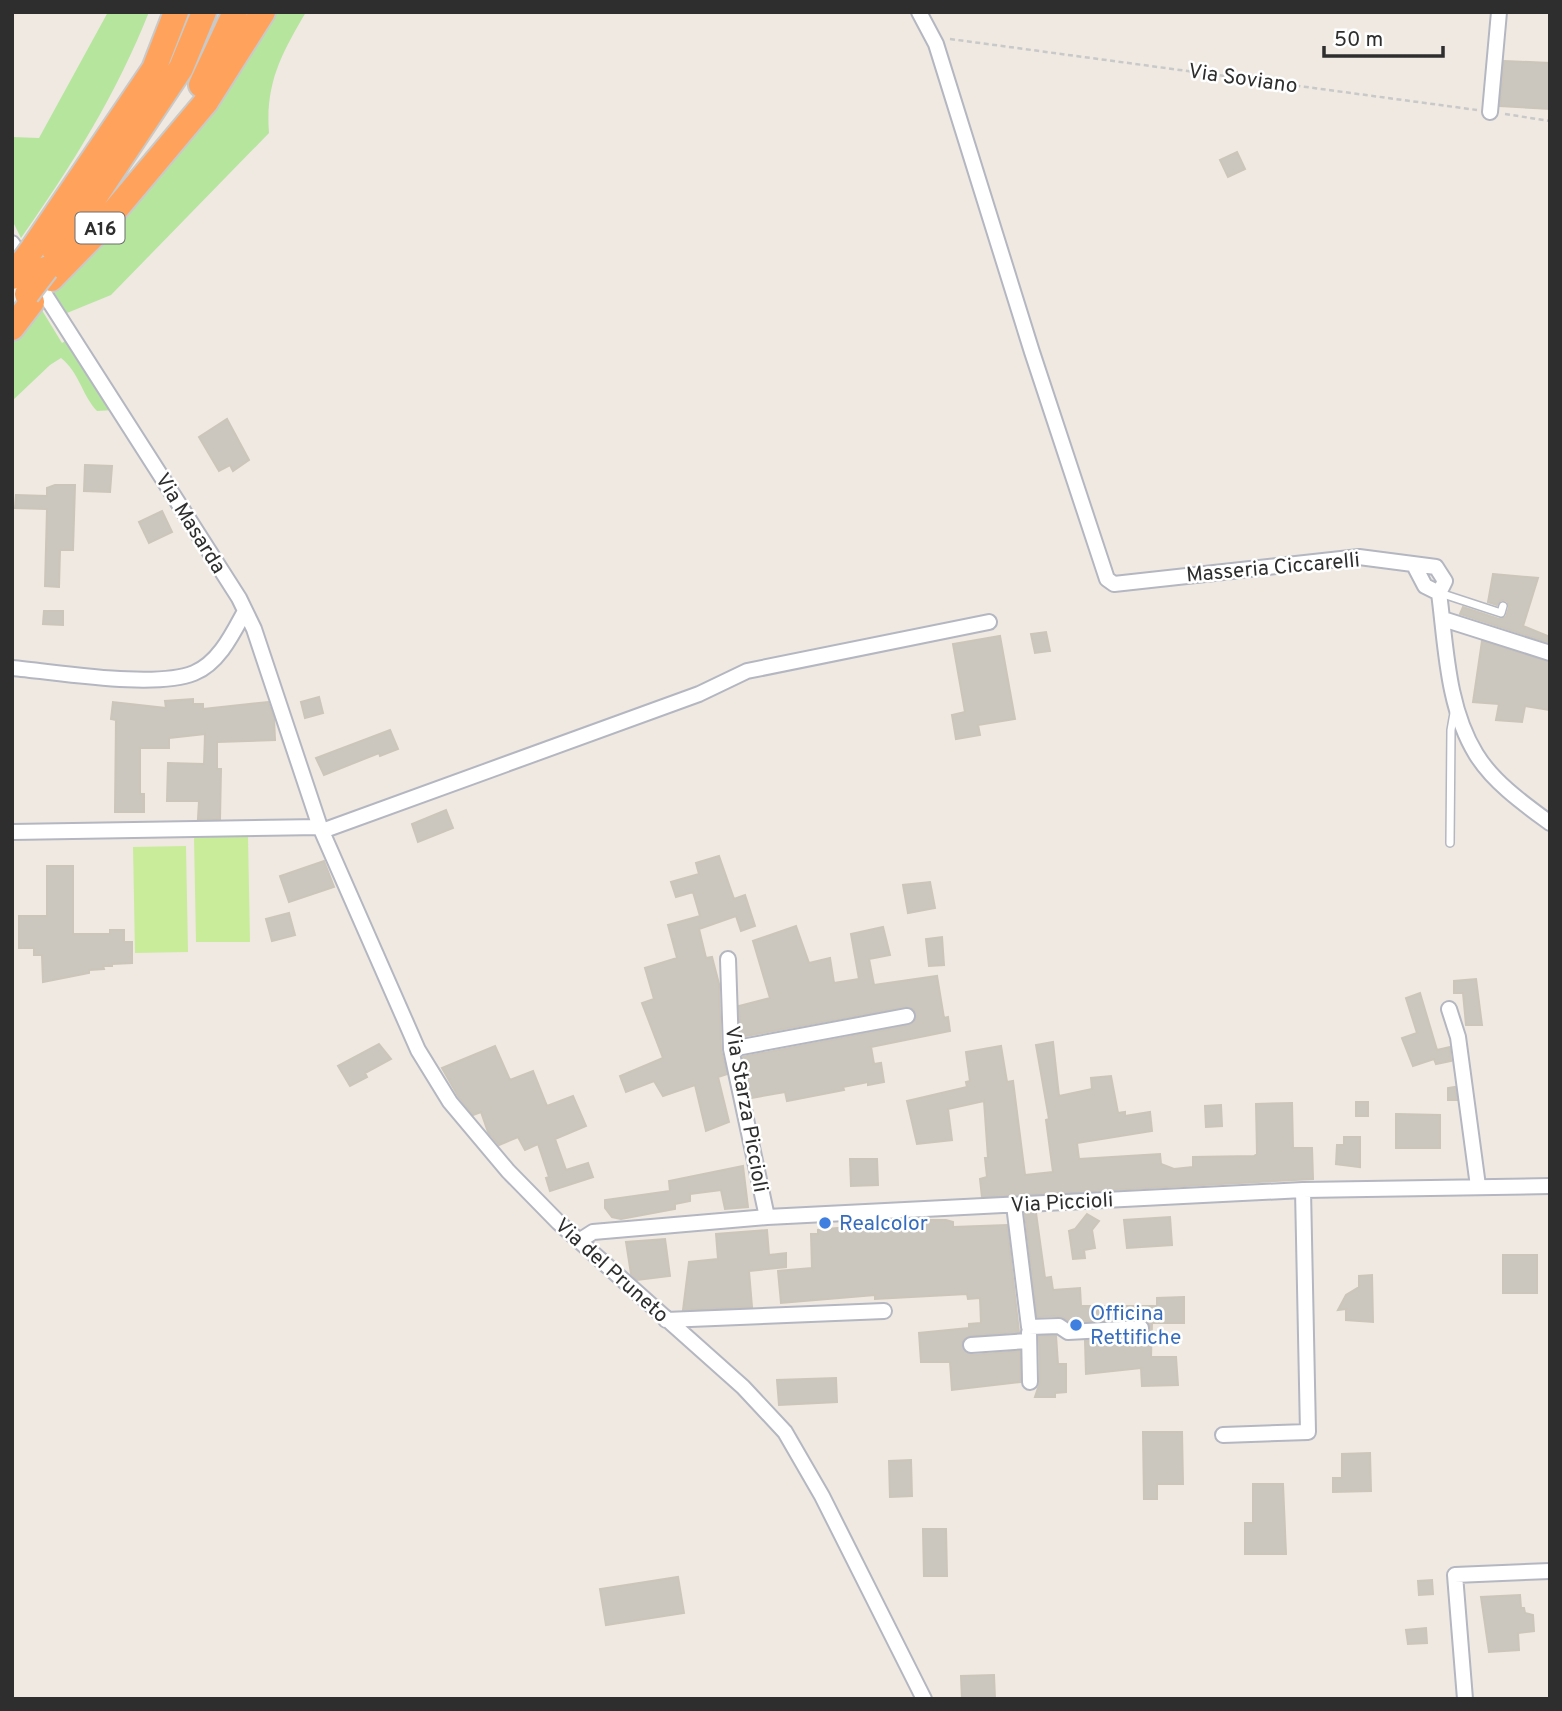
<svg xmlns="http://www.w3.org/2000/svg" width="1562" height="1711" font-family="Overpass,sans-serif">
	<rect width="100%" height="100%" fill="#efe9e1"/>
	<path fill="#b6e59e" d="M108,12H149C117,93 71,167 21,238L12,220V137L39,138Z
		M272,12H306C282,53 265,83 269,133L111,295L67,313L53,291L107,233Z
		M40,307L62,343L67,340L114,410L97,411C82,395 79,372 61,358L50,365L12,401V338Z"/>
	<path fill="#c9ec9a" d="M248,836L250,942H196L194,837Z
		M186,846L188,952L135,953L133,847Z"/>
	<path fill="#cbc7bf" stroke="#cbc5ba" stroke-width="2" d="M1504,61L1550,63V109L1500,106Z
		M1237,152L1245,169L1228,177L1220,160Z
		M227,419L249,460L233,471L230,465L219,471L199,437Z
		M85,465L112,466L110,492L84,491Z
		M55,485H75L73,550H60L59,587L45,586L47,509L15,508L16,495L47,496V488Z
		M162,511L172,532L149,543L139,522Z
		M1493,574L1538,578L1523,626L1550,637V643L1460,614L1463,607L1499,619L1506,617L1509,607L1507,601L1501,600L1497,605L1488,602Z
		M44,611H63V625L43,624Z
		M1046,632L1050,651L1035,653L1031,634Z
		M1000,636L1015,719L978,725L980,735L956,739L952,715L965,712L953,644Z
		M1482,641L1550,662V710L1525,706L1522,722L1496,720L1499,704L1473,702Z
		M319,697L323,713L305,718L301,702Z
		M193,699V704H203V709L268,702L274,718L275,740L217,742V769H221L220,819H198L199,801H167L168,763L204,764L205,734L169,738V748H140V794H144V812H115L116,720L111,719L113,702L166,708L165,701Z
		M390,730L398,749L380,756L379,753L324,775L316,758Z
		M446,810L453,828L418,842L412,824Z
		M719,856L734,899L745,895L755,926L741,931L736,916L699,929L706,958L712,957L719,984L721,1050L727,1074L718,1077L729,1122L706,1131L695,1085L663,1096L654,1081L626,1092L620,1076L663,1058L642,1003L654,999L645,968L677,958L668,925L700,916L693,892L676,897L671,882L699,874L696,863Z
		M324,861L334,887L289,902L280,876Z
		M47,866H73V934H110V930H124V942H132V963L112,964V966H103L104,969L89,970V973L43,982L42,955H34V948H19V916H47Z
		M930,882L935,908L908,913L903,885Z
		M289,913L295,935L272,941L266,919Z
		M796,926L809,963L830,958L834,983L859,979L851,934L883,927L890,955L869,959L874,985L937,976L944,1018L948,1017L950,1031L871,1047L874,1064L881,1063L884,1082L868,1085V1082L843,1087L844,1090L787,1101L785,1092L751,1098L742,1057L909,1025L916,1019L914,1009L905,1007L740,1037L739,1006L770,998L753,941Z
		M942,937L944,965L929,966L926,939Z
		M1476,979L1482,1025H1466L1463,993H1454V981Z
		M1420,993L1437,1050L1450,1047L1451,1061L1436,1064L1434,1059L1413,1066L1402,1038L1417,1033L1406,998Z
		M1053,1042L1059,1096L1092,1089L1091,1078L1111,1076L1118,1113L1125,1112V1116L1150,1112L1152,1131L1077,1143L1079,1159L1160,1154L1161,1164L1174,1169L1193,1167V1157L1254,1156L1257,1154L1256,1104L1292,1103L1293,1148H1312L1313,1179L982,1197L980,1179L987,1177L985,1158H988L984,1101L948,1109L952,1140L917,1144L907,1101L967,1087L966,1082L970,1081L966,1052L1001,1046L1007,1082L1013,1081L1025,1175L1053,1172L1046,1120L1049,1119L1036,1045Z
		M379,1044L391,1059L365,1073L367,1077L350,1086L338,1066Z
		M495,1046L510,1080L533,1071L547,1106L573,1096L586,1126L555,1139L566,1170L588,1163L593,1177L550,1191L546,1178L549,1177L538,1144L525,1150L518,1137L499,1145L488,1132L481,1112L473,1115L458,1096L442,1068Z
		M1455,1087L1457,1100H1448V1088Z
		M1356,1102H1368V1116H1356Z
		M1221,1105L1222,1126L1206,1127L1205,1106Z
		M1396,1114L1440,1115V1148H1396Z
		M1344,1137H1360V1167L1336,1164L1337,1145H1344Z
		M850,1159H877L878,1185L851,1186Z
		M743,1166L748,1207L725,1209L721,1190L690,1194V1201L675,1204V1209L621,1219L612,1217L605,1208V1200L670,1191L669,1181Z
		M1036,1213L1045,1278L1051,1277L1053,1290L1080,1288L1081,1306H1157V1298L1184,1297V1323H1152L1151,1357H1176L1178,1385L1142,1386L1141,1368L1086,1374L1085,1341L1146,1336L1150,1327L1145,1319L1071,1322L1059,1316L1037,1317L1025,1214Z
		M1087,1214L1099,1221L1092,1230L1095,1248L1084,1250L1085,1258L1073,1259L1069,1231L1075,1229Z
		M1170,1217L1172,1245L1127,1248L1124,1220Z
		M918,1220H946L953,1222V1227L1007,1225L1019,1332L970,1336L963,1340L962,1346L971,1355L1020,1351V1382L952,1390L950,1362H921L919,1333L969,1328V1324L981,1323L980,1298L968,1299L967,1294L875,1299V1295L781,1303L778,1271L812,1268L811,1234H818V1230Z
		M767,1230L769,1255L786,1253V1267L749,1271L752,1307L683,1310L689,1262L718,1259L716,1234Z
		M665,1239L670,1276L637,1280L631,1274L626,1242Z
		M1503,1255H1537V1293H1503Z
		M1372,1275L1373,1322L1346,1320V1309L1338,1310L1346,1295L1359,1287V1276Z
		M1039,1336H1056L1058,1364H1066V1392L1055,1393V1397H1035L1040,1382Z
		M836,1378L837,1402L779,1405L777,1380Z
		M1143,1432H1182L1183,1484H1157V1499H1144Z
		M1370,1453L1371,1491L1333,1492V1478H1342V1454Z
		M911,1460L912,1496L890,1497L889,1461Z
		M1253,1484H1283L1286,1554H1245V1523H1253Z
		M923,1529H946L947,1576H924Z
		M678,1577L684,1613L606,1625L600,1589Z
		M1432,1580L1433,1594L1419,1595L1418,1581Z
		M1520,1595L1521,1608H1524L1525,1613L1533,1615L1534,1631L1518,1633L1519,1650L1489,1652L1481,1597Z
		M1426,1628L1427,1643L1408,1644L1406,1630Z
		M994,1675L995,1699H962L961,1676Z"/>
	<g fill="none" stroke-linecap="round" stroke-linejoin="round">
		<g stroke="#b4b7c1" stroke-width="10">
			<path id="lane" d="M1440,593L1501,613L1503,606
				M1450,843L1451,730L1454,713"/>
		</g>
		<g stroke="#b4b7c1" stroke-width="18">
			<path id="street" d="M919,12L936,44L1032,352L1107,579L1114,584L1359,557L1436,567L1445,581L1439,593C1446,646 1447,707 1476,754C1493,782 1524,804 1550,823
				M1490,112L1499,12
				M12,243L239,598L254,629L320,827L418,1050L450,1102L508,1171L558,1222L743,1387L785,1432L822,1496L924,1699
				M1414,565L1425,586L1439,593
				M1443,619L1550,653
				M12,668C58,672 154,689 194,673C219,663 233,633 245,611
				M322,831L699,694L747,671L989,622
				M12,832L320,827
				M728,959L731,1049L767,1217
				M1449,1009L1458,1037L1478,1186
				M731,1049L907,1016
				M1014,1205L1029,1327L1059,1326L1068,1332L1141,1328
				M579,1241L593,1232L767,1217L1303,1190L1550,1186
				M666,1320L884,1311
				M1029,1332L1030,1382
				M971,1345L1028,1341
				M1223,1435L1308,1432L1303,1190
				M1465,1699L1455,1575L1550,1571"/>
		</g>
		<g stroke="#c9c9c9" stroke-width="28">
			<path id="highway" d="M201,85L235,12
				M33,248L154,69L176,12
				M55,257L181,68L204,12
				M51,279L96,233L206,102L263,12
				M12,328L32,302"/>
		</g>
		<path stroke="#c9c9c9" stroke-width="2.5" stroke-dasharray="5 3.5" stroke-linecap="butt" d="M950,39L1477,110
			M1505,114L1550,121"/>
		<use href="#lane" stroke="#fff" stroke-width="7"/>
		<use href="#street" stroke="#fff" stroke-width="14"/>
		<use href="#highway" stroke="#ffa35c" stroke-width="24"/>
		<g stroke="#c9c9c9" stroke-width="28" stroke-linecap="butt">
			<path id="highway-bridge" d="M12,277L33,248
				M27,294L46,269"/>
		</g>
		<use href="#highway-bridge" stroke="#ffa35c" stroke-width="24"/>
	</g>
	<g fill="#3f7fe0" stroke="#fff" stroke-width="2.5">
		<circle cx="825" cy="1223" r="7"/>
		<circle cx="1076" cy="1325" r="7"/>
	</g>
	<g text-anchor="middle" stroke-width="5" stroke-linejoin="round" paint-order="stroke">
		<rect fill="#fff" stroke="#6d6d6d" stroke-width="2" x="75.5" y="212.5" width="49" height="31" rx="5"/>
		<g font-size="19" font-weight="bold" fill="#2e2e2e">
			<text x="100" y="235">A16</text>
		</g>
		<g font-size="21" fill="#2e2e2e" stroke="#fff">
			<text transform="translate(1243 78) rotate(8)" y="7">Via Soviano</text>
			<text transform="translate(191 523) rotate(58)" y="7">Via Masarda</text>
			<text transform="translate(1273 567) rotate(-5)" y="7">Masseria Ciccarelli</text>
			<text transform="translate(747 1109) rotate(80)" y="7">Via Starza Piccioli</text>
			<text transform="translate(1062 1202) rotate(-3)" y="7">Via Piccioli</text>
			<text transform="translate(612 1270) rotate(42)" y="7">Via del Pruneto</text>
		</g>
		<g font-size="21" fill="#366cbe" stroke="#fff" text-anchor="start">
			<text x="839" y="1230">Realcolor</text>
			<text x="1090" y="1320">Officina<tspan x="1090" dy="24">Rettifiche</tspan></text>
		</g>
	</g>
	<rect width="1562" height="1711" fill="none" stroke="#2e2e2e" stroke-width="28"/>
	<path d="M1324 46v10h119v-10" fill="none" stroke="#2e2e2e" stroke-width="3.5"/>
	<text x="1334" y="46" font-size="21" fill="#2e2e2e" stroke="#ffffff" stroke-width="5" paint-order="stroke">50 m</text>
</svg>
